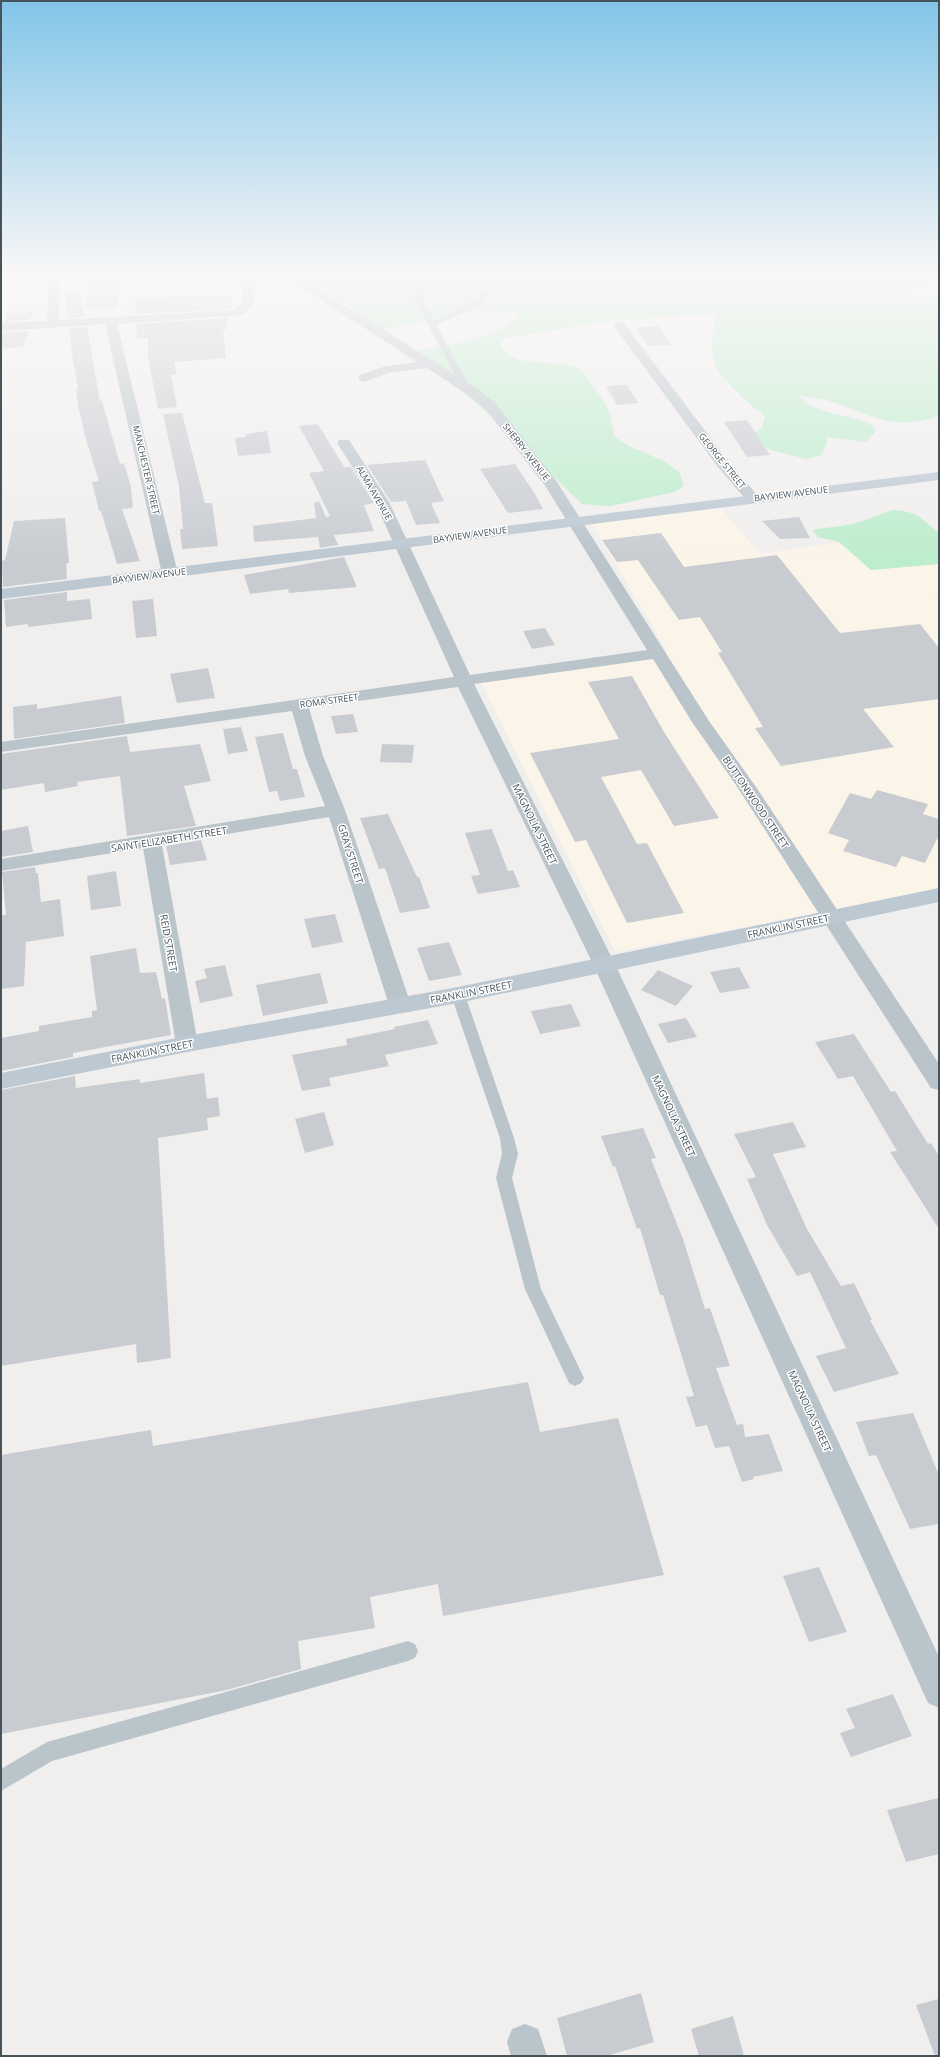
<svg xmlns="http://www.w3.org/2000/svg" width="940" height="2057" font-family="'Open Sans',sans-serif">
	<rect width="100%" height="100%" fill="#f1eeee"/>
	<path fill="#fbf4e8" d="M719,506L760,554L839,542L871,570L939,564V592L928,595L939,594V889L615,952L480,681L667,651L591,522Z"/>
	<path fill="#bdedcc" d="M297,274H939V282L908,291L911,297H939V416C877,437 853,398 799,396C817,416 850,413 873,426L876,431L866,442L827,437V444L820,456L807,459L770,450L762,445L754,433L762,428L765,417C761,411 756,410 751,405C745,400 719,375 717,370C710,352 712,333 716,315L741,313L616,320L500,339C502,372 555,357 577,368C582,370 604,400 607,407C611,415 612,427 615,437L631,447L664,461L679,472L684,486L675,492L610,506L582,504L485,411L415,351C454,344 492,342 521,313L484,310L378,330L354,309Z
		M892,510C914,511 920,516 936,531H939V564L871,570L839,542L818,537L813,530C823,527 831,528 841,526C858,524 875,516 892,510Z"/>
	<path fill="#c8ccd1" d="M90,274H120L117,308L85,309Z
		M80,289L85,317L68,318L64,291Z
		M214,295H233L230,309L136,314L135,298Z
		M33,312L30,320L5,321L7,313Z
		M228,318L226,330H223L226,358L174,362L177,375H171L177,407L158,409L148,357V338L137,339L136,324Z
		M659,326L671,345L648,346L636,327Z
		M87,327L100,401H102L120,464L124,463L131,487L133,508L122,509L140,561L117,564L101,511H99L92,482L99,481L85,436L80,412H79L76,389H78L71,348H72L69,328Z
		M28,331L23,347L1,349L3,332Z
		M627,385L638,403L617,405L606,386Z
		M182,413L205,503H212L218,546L182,549L180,529H183L179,486L163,414Z
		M747,420L770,455L747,457L724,422Z
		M318,424L344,467H351L374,503L364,505L374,531L334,535L338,545L320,548L318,537L254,542L253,526L316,518L314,503L319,501L326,517L330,516L309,473L324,471L299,426Z
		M267,431L271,453L238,456L235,438L246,437V434Z
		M425,460L444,501L431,503L440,523L416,525L406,501L391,502L367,465Z
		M515,464L535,494L543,509L508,513L480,469Z
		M799,517L810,538L780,539L762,521Z
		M65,518L69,563H66L67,579L3,587L2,561L5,560L14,521Z
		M661,533L684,567L777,555L840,633L920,624L939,648V699L863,709L894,747L781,766L755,728L763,727L718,653L722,652L700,617L679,620L638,560L617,562L602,540Z
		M344,557L357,587L289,593L288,589L250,594L244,575Z
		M67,592V601L90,599L92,619L28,627V624L6,627L4,600Z
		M153,599L157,636L136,638L132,601Z
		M545,628L555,645L532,649L523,631Z
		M208,668L215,698L177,703L170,674Z
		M632,676L664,732L719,818L674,826L641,770L601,777L637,844L647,843L684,913L627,923L586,840L575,842L530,753L619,739L588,682Z
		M121,696L125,723L14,739L13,707L37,704V709Z
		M353,714L358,732L336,734L331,716Z
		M241,727L248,751L228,754L223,729Z
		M283,733L293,769H297L305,797L280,801L277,791L269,792L255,737Z
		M127,736L130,752L200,744L211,781L184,786L196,826L127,836L120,776L77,782L78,786L45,792L44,783L1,790V754Z
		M382,744L414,745L412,763L380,762Z
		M877,790L928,804L923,814L939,819V835L925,863L902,856L896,867L843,851L849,840L828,833L850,793L871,799Z
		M388,814L417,877H419L430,908L400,913L385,868L379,869L360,818Z
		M28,826L33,852L1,857V831Z
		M492,829L508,871L513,870L520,887L478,894L471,876L480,875L465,833Z
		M201,840L207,860L170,865L166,846Z
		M35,867L36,873H38L41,902L60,899L64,936L26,942L24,986L1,989V915H6L2,872Z
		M116,871L121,906L91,910L87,876Z
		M335,914L343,942L312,948L304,919Z
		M449,942L462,975L429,981L417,948Z
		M136,948L140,973L156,972L162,999L165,998L171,1035L73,1053V1057L1,1071V1038L39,1031V1026L92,1017V1011L97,1010L90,956Z
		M225,965L233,996L200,1003L195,981L207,978L204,969Z
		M739,967L750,988L720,993L710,972Z
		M658,970L693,986L676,1006L641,990Z
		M320,973L328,1003L263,1016L256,985Z
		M571,1004L581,1026L540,1034L531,1011Z
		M686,1018L697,1037L668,1043L658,1024Z
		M428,1020L438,1044L385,1055L389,1066L329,1078L331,1086L302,1091L292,1055L347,1045L346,1039L395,1029L394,1027Z
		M854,1034L891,1092L895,1091L928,1144L931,1143L939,1156V1229L890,1152L897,1151L853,1076L838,1079L815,1042Z
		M204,1073L207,1099L218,1097L220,1116L207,1118L208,1130L158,1138L171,1358L137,1363L136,1344L1,1366V1090L75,1076L76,1088L140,1079V1083Z
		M324,1112L334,1145L305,1153L295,1119Z
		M793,1122L806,1147L773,1154L807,1229L841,1286L854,1283L872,1320H870L899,1374L834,1392L816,1356L846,1348L810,1272L797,1276L767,1225L747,1179L756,1177L734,1134Z
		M643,1128L656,1158L651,1159L683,1239L705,1309L710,1308L730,1366L716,1368L737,1425L743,1424L745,1437L769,1434L783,1471L753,1477L754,1479L742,1482L729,1446L715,1448L707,1425L696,1427L686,1397L694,1396L663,1295H660L640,1228L637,1229L615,1166L613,1167L601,1136Z
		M528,1382L540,1432L618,1418L664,1575L443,1616L438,1584L370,1597L375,1628L298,1641L301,1669L227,1690L1,1734V1455L151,1430L153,1446Z
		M913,1413L939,1475V1524L910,1529L876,1455L869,1456L856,1422Z
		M819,1567L847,1632L809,1642L783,1576Z
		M893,1694L912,1736L851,1757L840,1733L855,1728L846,1709Z
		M939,1798V1854L906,1862L887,1810Z
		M641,1993L654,2042L606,2056H567L557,2018Z
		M939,1999V2056H935L916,2005Z
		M733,2016L744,2056H699L691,2029Z"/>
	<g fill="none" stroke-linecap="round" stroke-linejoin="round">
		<path fill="#bac4cb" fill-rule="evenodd" d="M427,274H434L422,289L423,301L434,321L477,299L485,291L494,274H501L492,292L483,303L436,325L470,387L469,389L462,387L415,301L414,289Z
			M458,990L463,992L465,995L514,1138L518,1154L512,1178L541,1289L584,1378L581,1383L575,1386L569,1383L525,1289L496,1178L502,1154L500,1138L451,995L453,992Z
			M408,1641L415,1644L418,1651L415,1658L408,1661L52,1761L1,1791V1769L47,1742Z"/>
		<path fill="#bac4cb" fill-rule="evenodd" d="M49,274H60L59,320L236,310L243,301L241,274H253C255,289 258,306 243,315L117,324L178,574L175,577H165L162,574L105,324L1,331V323L47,321Z
			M283,274H295L481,391L497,405L557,482L709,721L756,787L939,1064V1090L931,1088L738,788L692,722L653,659L474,684L615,964L939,1657V1708L928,1703L593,964L458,687L309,708L323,756L345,810L411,1005L408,1010L400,1013L392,1010L389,1005L329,817L162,845L198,1044L195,1050L187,1052L179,1050L176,1044L143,848L1,871V859L325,806L305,756L292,711L1,752V742L454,677L375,502L337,443L339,440H349L389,502L470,675L647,650L544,484L487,411L471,397L427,368L388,373L364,382L360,381L358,378L360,375L386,366L417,362L284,276Z
			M619,321L623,322L728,461L758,496L760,499L758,502H748L718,467L613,325Z
			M525,2024L538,2029L547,2056H511L507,2042L512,2029Z"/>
		<path fill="#bcc8d2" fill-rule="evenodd" d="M939,472V480L1,599V589Z
			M939,888V902L458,1003L187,1052L1,1089V1073L187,1036L458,987Z"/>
	</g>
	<linearGradient id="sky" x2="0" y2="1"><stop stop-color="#83c5e8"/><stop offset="0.49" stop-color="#f9f7f7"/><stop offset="1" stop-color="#f9f7f7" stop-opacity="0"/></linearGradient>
	<rect width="940" height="562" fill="url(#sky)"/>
	<g text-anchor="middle" stroke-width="3" stroke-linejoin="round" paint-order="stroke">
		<g font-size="9" fill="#47535b" stroke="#fff">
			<text transform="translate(526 452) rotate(52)" y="3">SHERRY AVENUE</text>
			<text transform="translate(722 461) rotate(51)" y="3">GEORGE STREET</text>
			<text transform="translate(146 470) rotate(77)" y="3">MANCHESTER STREET</text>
			<text transform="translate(374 493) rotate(60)" y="3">ALMA AVENUE</text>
			<text transform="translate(791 494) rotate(-7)" y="3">BAYVIEW AVENUE</text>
			<text transform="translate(470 535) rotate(-8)" y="3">BAYVIEW AVENUE</text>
			<text transform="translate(149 576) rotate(-7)" y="3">BAYVIEW AVENUE</text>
			<text transform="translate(329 701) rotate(-8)" y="3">ROMA STREET</text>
		</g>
		<g font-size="10" fill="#47535b" stroke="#fff">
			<text transform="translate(756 802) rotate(56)" y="4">BUTTONWOOD STREET</text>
			<text transform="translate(535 824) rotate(64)" y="4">MAGNOLIA STREET</text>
			<text transform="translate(169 839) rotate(-9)" y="4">SAINT ELIZABETH STREET</text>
			<text transform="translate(351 854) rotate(72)" y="4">GRAY STREET</text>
			<text transform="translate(788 926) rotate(-12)" y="4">FRANKLIN STREET</text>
			<text transform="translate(169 943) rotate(80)" y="4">REID STREET</text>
			<text transform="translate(471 992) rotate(-11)" y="4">FRANKLIN STREET</text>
			<text transform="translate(152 1051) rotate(-11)" y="4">FRANKLIN STREET</text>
			<text transform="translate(674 1116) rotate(65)" y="4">MAGNOLIA STREET</text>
			<text transform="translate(810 1411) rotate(65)" y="4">MAGNOLIA STREET</text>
		</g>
	</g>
	<rect width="940" height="2057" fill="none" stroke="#47535b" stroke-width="4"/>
</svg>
